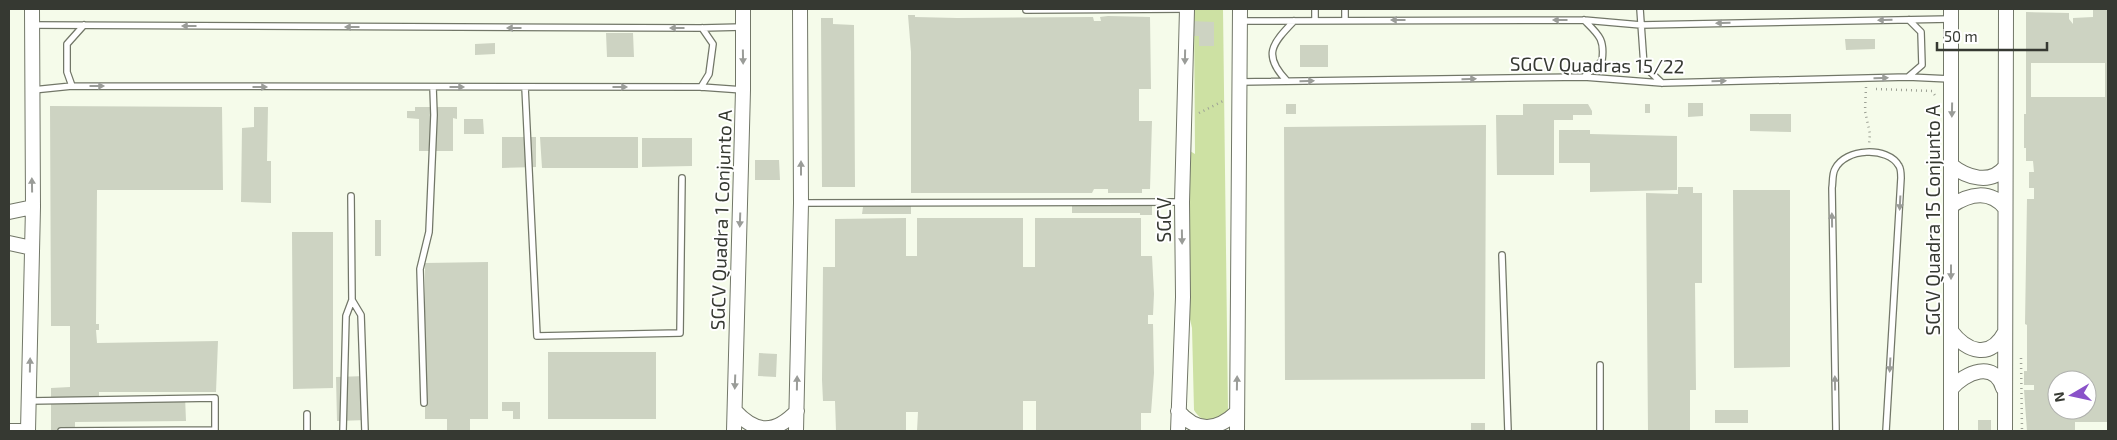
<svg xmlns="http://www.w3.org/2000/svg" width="2117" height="440" font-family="'Exo 2',sans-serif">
	<rect width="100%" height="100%" fill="#f5fbea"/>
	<path fill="#cde1a3" d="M1194,9H1223L1228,411C1219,425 1202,424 1194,410L1192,328L1185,297V148L1195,154Z"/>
	<path fill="#cdd3c2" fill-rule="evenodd" d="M2093,9H2108V422H2075V431H2027L2024,390H2034V385H2024V371H2027V325L2025,324L2027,199H2034V188H2029V172H2034L2033,161H2026V148H2024V114H2026V12L2069,13V19L2073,24V18L2093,17ZM2031,63H2105V97H2031ZM2057,380H2087V410H2057Z
		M908,15H915V17L957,18L1093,17L1094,21H1101L1100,17L1108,16L1150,17L1151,89H1139V121H1152L1150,189H1142V193H1108V189H1094L1092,193H911V52Z
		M821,18H833V24L854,25L855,187H822Z
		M1190,21L1214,22V46H1199V36H1190Z
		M606,33H633L634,57H607Z
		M1845,39H1875V49L1846,50Z
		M495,43V54L475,55V44Z
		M1300,45H1328V67H1300Z
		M1688,103H1703V116L1688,117Z
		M1286,104H1296V114H1286Z
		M1523,104H1588L1592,111V115H1573V120H1554V175H1497L1496,115H1523Z
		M1645,104H1650V113H1645Z
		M50,106L222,107L223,190H97L96,324H99V330H96L97,343L218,341L216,392H99V396H185L186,421L75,422V430H51V388L70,387V326H51Z
		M254,107H268L267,161H271V203L241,202L242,128L254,127Z
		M415,107H457V119L453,118V151H419V119L407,118V111H415Z
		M1750,114H1791V132L1750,131Z
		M464,119H483L484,134H464Z
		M1486,125L1485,379L1285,380L1284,127Z
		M1559,130H1590V134L1677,136V190L1590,192V163H1559Z
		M502,137H536V167L502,168Z
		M540,137H638V168H542Z
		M642,138H692V166L642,167Z
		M755,160H779L780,180H755Z
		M1678,187H1693V193H1702V283H1695L1696,390H1690V431H1648L1646,193L1678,194Z
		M1733,190H1790V367L1734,368Z
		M911,206V214H862L863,207Z
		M1072,206H1152V215H1140V213H1072Z
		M906,218V256H917V218H1023V267H1035V218H1141V256H1152L1154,294L1153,315H1148V324H1153L1154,373L1151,413H1141V431H1036V401H1023V431H917L918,412H906V431H836L835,401H823L822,380L823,267H835V219Z
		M375,220H381V256H375Z
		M292,232H333V388L293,389Z
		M488,262V419H470V431H447V419H425V263Z
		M548,352H656V419H548Z
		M759,353L777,354L776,377L758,376Z
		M366,376L367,420L337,421L336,377Z
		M502,402H520V419H513V411H502Z
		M1715,410H1748V423H1715Z
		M1978,420H1991V431H1978Z
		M1471,423H1485V430L1471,431Z"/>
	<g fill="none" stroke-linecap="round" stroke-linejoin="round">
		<g stroke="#727768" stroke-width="8">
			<path id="service" d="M1640,9L1644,66L1662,83
				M1026,10L1186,9
				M1345,20V9
				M1241,21L1584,20L1641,25L1951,19
				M1315,21V9
				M32,25L702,28L743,27
				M1584,77L1602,61C1605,39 1599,35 1584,20
				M1908,77L1922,65L1921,32L1909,20
				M1287,81C1262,55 1272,44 1294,21
				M1240,82L1584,77L1662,83L1908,77L1950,79
				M72,86L67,72V44L84,25
				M525,87L537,336L680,333L682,178
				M701,87L709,74L713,44L702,28
				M33,90L72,86L701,87L743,90
				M802,203L1182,202
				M1502,255L1508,431
				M352,300L361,315L365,431
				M1600,365V431
				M29,401L215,398V430L61,431
				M424,403L420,269L429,232L434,115L433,87
				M307,414V431
				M343,431L346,316L352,300L351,196
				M1836,431L1832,188C1833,183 1832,174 1835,169C1845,148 1888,146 1899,166C1901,169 1901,175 1901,178L1886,431"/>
		</g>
		<g stroke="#727768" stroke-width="16">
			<path id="tertiary" d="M1951,165C1967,178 1991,185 2005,167
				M1951,206C1969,194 1990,189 2005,208
				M9,212L33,207
				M9,243L32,248
				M1951,331C1967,352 1990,360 2005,332
				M1951,389C1965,372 1995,360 2003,388
				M735,411C756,434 775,434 797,411
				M1178,411C1197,433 1217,431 1237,412
				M9,431H20
				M28,431L33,207L32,9
				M734,431L743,90V9
				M796,431L801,203L800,9
				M1178,431L1183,297L1182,202L1187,9
				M1237,431L1240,9
				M1951,431V9
				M2005,431L2006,9"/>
		</g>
		<path stroke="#9ea296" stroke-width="2.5" stroke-dasharray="1 4" stroke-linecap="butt" d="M1866,87L1865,111L1870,134L1869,144
			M1876,89L1932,91L1936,97
			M1199,113L1225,100
			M2021,358L2022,431"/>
		<use href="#service" stroke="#fff" stroke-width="5.5"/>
		<use href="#tertiary" stroke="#fff" stroke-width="14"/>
	</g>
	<defs><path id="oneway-solid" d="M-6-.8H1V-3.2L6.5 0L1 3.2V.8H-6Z" transform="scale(1.25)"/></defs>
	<g fill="#9a9c98">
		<use href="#oneway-solid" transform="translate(1398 20) rotate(180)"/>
		<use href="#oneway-solid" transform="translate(1560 20) rotate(180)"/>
		<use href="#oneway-solid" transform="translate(1885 20) rotate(179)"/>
		<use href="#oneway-solid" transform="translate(1723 23) rotate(179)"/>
		<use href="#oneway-solid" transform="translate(189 26) rotate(-180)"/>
		<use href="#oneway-solid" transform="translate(352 27) rotate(-180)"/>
		<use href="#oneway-solid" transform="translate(514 28) rotate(-180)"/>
		<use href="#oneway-solid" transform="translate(677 28) rotate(-180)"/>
		<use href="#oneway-solid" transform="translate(743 57) rotate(89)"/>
		<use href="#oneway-solid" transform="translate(1185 57) rotate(91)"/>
		<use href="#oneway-solid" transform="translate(1881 78) rotate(-1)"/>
		<use href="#oneway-solid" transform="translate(1469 79) rotate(-1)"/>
		<use href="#oneway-solid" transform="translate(1307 81) rotate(-1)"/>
		<use href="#oneway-solid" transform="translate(1719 81) rotate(-1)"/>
		<use href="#oneway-solid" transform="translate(97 86)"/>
		<use href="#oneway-solid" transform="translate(260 87)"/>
		<use href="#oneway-solid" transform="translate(457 87)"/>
		<use href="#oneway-solid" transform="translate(620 87)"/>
		<use href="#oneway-solid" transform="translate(1952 110) rotate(91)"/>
		<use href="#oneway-solid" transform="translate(801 168) rotate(-90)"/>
		<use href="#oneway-solid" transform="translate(32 185) rotate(-91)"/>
		<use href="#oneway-solid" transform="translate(1900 203) rotate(93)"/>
		<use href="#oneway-solid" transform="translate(740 220) rotate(92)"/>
		<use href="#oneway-solid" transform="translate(1832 220) rotate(-91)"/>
		<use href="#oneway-solid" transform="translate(1182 237) rotate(89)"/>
		<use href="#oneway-solid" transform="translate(1951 272) rotate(90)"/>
		<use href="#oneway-solid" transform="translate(30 365) rotate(-89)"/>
		<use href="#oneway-solid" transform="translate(1890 365) rotate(93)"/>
		<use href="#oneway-solid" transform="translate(735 382) rotate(92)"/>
		<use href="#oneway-solid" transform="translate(797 383) rotate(-89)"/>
		<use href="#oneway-solid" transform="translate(1237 383) rotate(-89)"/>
		<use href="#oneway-solid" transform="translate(1835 383) rotate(-91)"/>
	</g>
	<g text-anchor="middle" stroke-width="4" stroke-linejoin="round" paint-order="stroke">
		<g font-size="19" fill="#363932" stroke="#fff">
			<text transform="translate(1597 65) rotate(1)" y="7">SGCV Quadras 15/22</text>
			<text transform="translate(721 220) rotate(-88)" y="7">SGCV Quadra 1 Conjunto A</text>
			<text transform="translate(1164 220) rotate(-90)" y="7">SGCV</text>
			<text transform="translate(1933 220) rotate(-90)" y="7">SGCV Quadra 15 Conjunto A</text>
		</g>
	</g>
	<rect width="2117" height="440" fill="none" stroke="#363932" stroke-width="20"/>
	<g transform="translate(2072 395) rotate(261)"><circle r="24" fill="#ffffff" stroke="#afb0ad"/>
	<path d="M0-4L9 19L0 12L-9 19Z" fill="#8a52c9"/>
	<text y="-8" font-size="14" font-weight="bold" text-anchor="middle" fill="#363932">N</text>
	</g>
	<path d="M1937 42v8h110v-8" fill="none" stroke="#363932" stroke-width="2.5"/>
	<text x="1944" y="42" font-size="15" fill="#363932" stroke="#ffffff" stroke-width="4" paint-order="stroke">50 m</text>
</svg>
